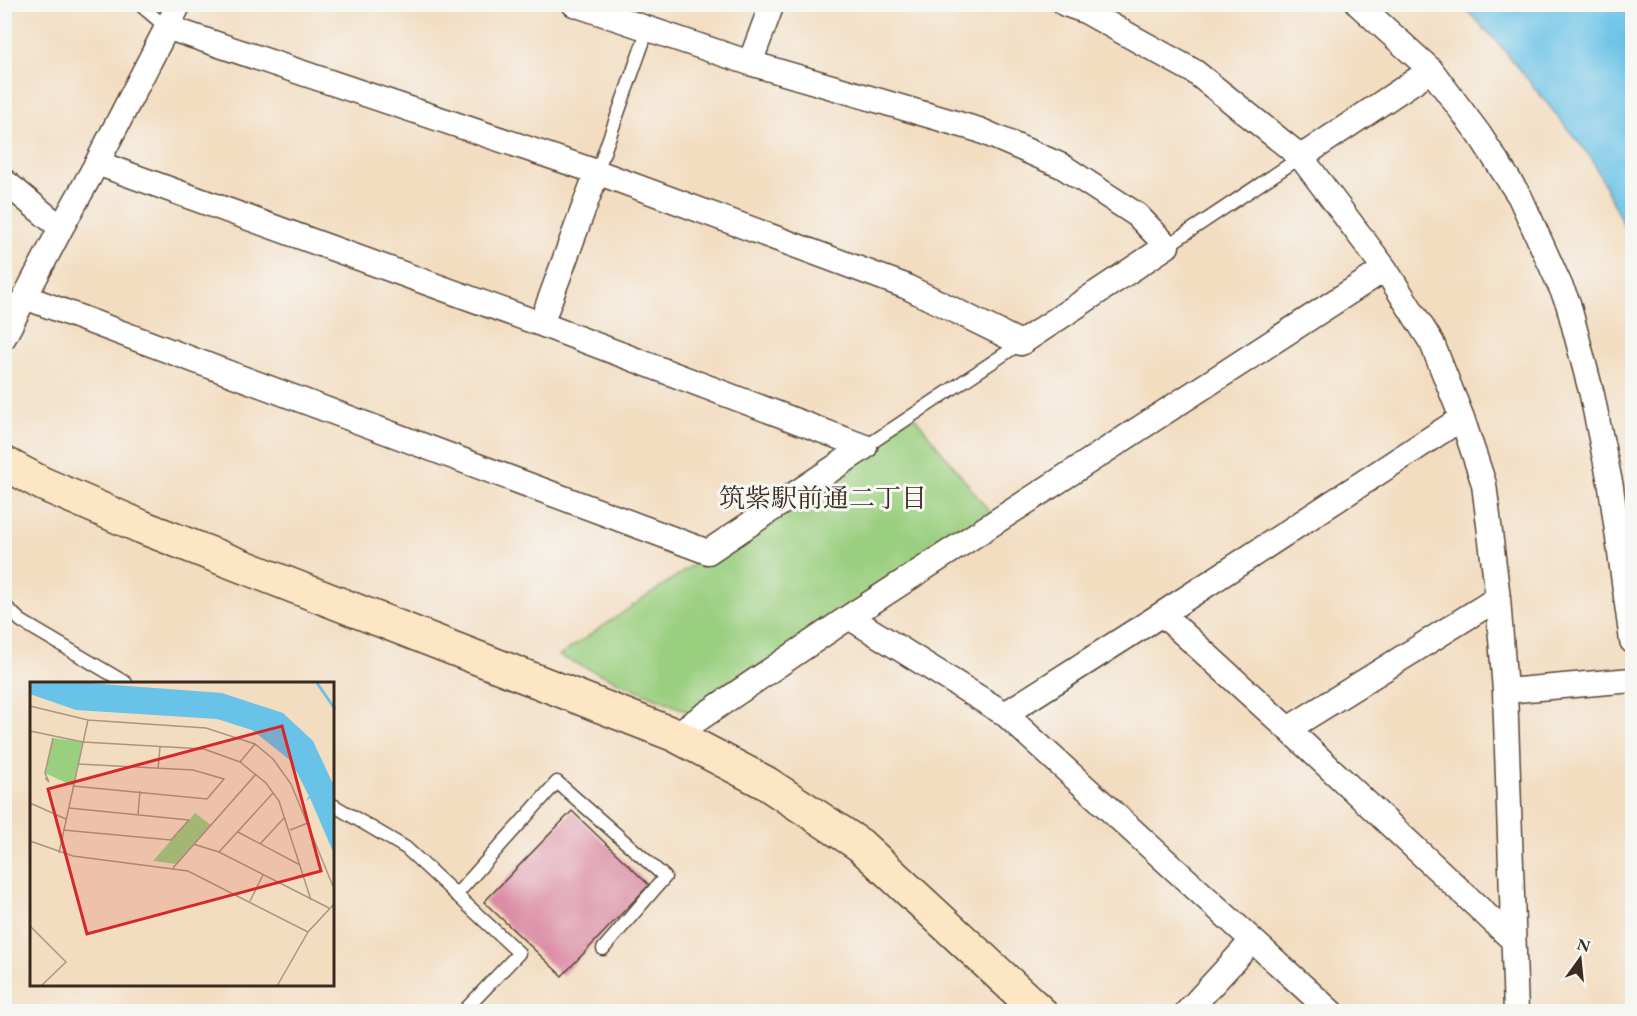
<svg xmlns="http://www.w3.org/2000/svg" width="1637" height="1016" font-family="'EB Garamond','Noto Serif JP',serif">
	<rect width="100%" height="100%" fill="#f6f6f2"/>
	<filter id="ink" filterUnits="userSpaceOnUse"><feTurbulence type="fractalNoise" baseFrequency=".0167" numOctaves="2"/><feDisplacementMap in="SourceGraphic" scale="12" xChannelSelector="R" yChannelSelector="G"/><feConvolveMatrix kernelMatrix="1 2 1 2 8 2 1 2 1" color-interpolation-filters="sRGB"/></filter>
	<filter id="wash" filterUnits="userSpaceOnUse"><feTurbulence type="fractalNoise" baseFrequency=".008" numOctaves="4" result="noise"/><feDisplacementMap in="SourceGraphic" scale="24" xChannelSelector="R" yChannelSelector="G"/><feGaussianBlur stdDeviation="1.35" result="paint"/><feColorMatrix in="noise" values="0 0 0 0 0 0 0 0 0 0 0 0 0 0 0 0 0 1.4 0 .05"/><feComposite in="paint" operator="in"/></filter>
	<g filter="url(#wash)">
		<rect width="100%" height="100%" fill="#f3ddc1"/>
		<path fill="#9bcf80" stroke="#6b7c4f" stroke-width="1.5" d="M913,415L996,520L700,717L559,656Z"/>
		<path fill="#69c2e7" stroke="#527682" stroke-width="1.5" d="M1462,5H1632V243L1592,159L1500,45Z"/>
		<g id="blocks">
			<path fill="#db8da5" d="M572,811L649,885L562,976L484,902Z"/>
		</g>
	</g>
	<g filter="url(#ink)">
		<use href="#blocks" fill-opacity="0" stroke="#574536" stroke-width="1.5"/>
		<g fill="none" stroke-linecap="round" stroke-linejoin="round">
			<g stroke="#574536" stroke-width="15">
				<path id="lane" d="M139,4L166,27
					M597,172L648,29
					M1167,246L1301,157
					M865,447L1021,343
					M4,605L21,621L126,683
					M333,805L406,848L519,953L463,1012
					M456,895L557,782L665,877L603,949"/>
			</g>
			<g stroke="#574536" stroke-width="27">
				<path id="street" d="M1065,4L1085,11L1195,72L1301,157L1385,269L1432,343L1462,418L1484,484L1498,598L1505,691L1516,1012
					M1358,4L1431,70L1479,134L1520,197L1568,303L1592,395L1611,487L1632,641
					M166,27L597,172L905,286L1021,343L1167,246L1137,215L1062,166L979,130L750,63L574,4
					M750,63L772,4
					M1301,157L1431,70
					M97,163L541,324L865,447
					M4,181L61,228
					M25,297L708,552L865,447
					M541,324L597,172
					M4,337L61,228L97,163L179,4
					M1162,614L1288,729L1513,940
					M849,617L1005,714L1331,1012
					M1505,691L1632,680
					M1005,714L1162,614L1462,418
					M1288,729L1498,598
					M675,735L849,617L1385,269
					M1187,1012L1252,941"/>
			</g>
			<g stroke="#574536" stroke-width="36">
				<path id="secondary" d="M4,463L43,484L142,527L675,735L766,783L860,845L1040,1012"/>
			</g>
			<use href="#lane" stroke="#fff" stroke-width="12"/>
			<use href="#street" stroke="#fff" stroke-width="24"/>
			<use href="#secondary" stroke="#fce6c4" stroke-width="33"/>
		</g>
	</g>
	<g text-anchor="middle" stroke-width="6" stroke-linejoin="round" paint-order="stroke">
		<g font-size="26" fill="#3b2a1e" stroke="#f6f6f2">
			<text x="823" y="507">筑紫駅前通二丁目</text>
		</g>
	</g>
	<g transform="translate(30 682)">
		<rect width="304" height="304" fill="#f3ddc1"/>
		<path d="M23,56L53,60L43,104L15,91ZM165,131L181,143L146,182L123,179Z" fill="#9bcf80"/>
		<path d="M0,1H58L192,11L253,31L283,59L304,104V172L280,116L276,119L279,114L261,79L222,48L187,37L46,28L0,12Z" fill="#69c2e7"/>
		<path fill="none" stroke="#69c2e7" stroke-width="3" d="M287,1L305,27"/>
		<path fill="none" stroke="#a99580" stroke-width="1.5" d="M0,24L58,38L176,46L225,62L243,77L261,102L305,209M0,49L53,60L174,67L210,80L236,101L249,119L281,218M210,80L225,62M128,87L130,65M15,96L19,100L15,91L23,56M43,104L177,117L194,97L163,88L48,82M0,121L36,137M39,126L159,138M108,132L110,109M33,148L141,158L159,138M260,148L278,141M208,150L270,183M0,159L43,174L158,189L278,250M163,162L189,170L299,226M230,162L255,135M189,170L243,111M29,171L58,38M143,186L226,92M220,219L233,193M0,244L36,280L11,304M247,304L278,250L305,221"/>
		<path fill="#d62828" fill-opacity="0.15" stroke="#d62828" stroke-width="3" d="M252,44L291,189L57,252L18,107Z"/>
		<rect width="304" height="304" fill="none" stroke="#3b2a1e" stroke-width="3"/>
	</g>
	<rect width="1637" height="1016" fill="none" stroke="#f6f6f2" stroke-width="24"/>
	<g transform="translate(1580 959) rotate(15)" stroke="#f6f6f2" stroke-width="4.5" paint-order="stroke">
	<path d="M0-4.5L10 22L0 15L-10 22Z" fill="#3b2a1e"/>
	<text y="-9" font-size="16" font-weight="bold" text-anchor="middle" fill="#3b2a1e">N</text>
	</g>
</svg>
